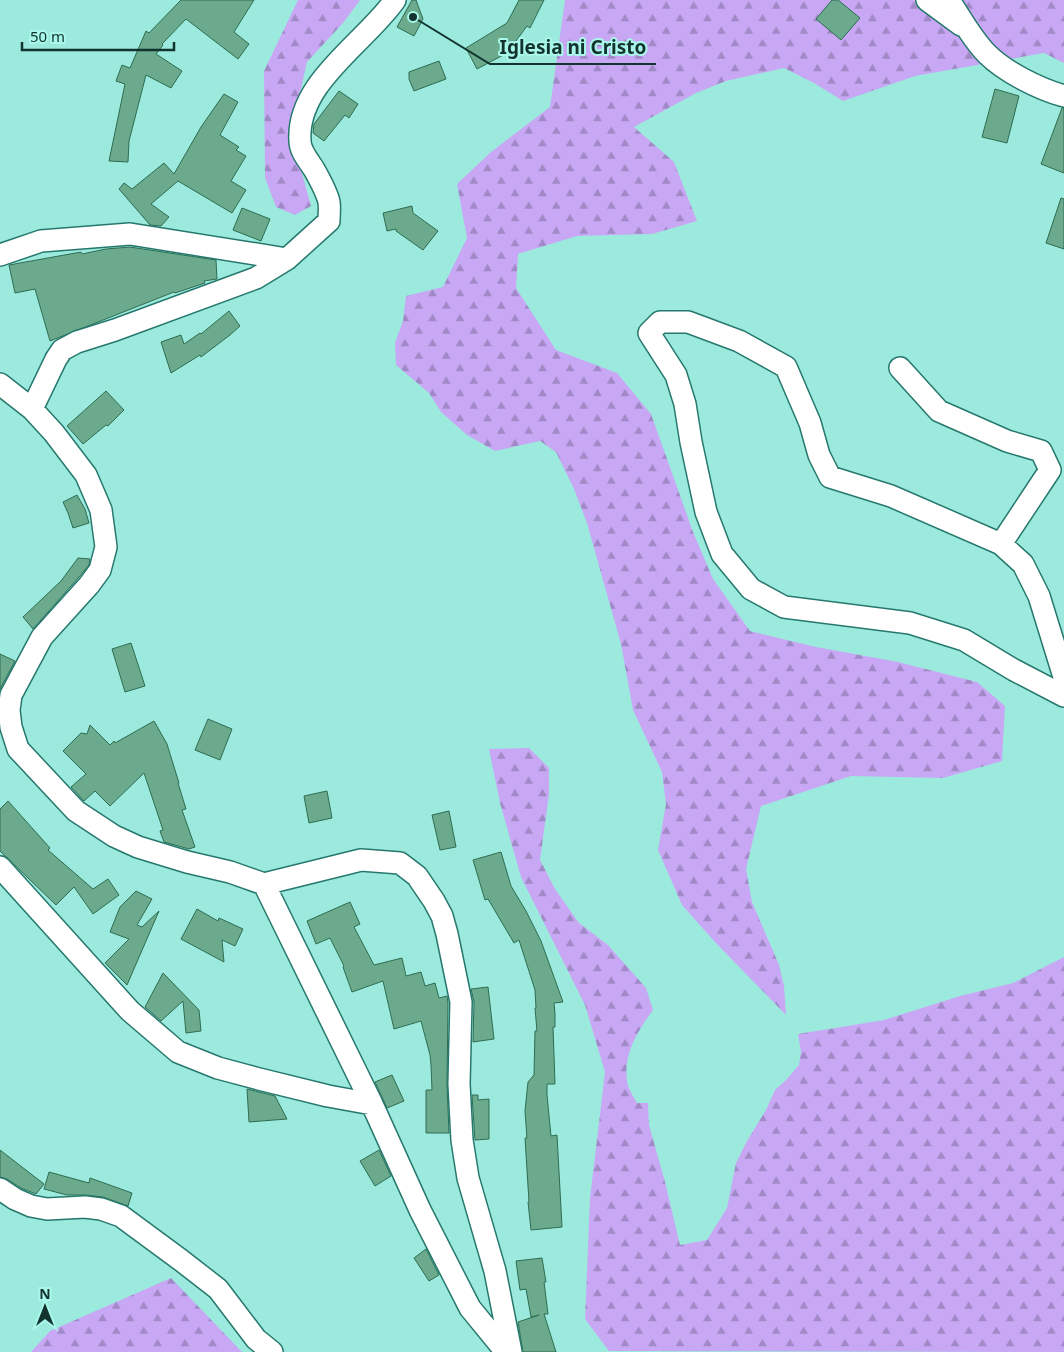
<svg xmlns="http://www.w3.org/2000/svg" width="1064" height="1352" font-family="'Noto Sans',sans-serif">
	<defs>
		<pattern id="forest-firs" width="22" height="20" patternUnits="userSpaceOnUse" patternTransform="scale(1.25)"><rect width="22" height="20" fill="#c8a8f5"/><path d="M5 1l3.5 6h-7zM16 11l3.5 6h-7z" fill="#a189c7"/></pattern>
	</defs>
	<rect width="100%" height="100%" fill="#9ceadd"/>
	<path fill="url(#forest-firs)" d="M298,0H360L343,23L307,62L291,133L311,206L295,215L276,207L265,178L264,71Z
		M565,0H1064V63L1044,53L915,76L843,101L814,83L784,68L726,81L696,93L634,127L674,162L697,221L652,234L577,236L518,254L516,288L556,350L617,373L651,414L693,532L713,579L750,631L816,647L898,662L977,682L1005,706L1002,761L943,778L851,776L761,806L746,869L752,902L779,965L784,986L786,1015L714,941L682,905L658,850L666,804L662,772L633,710L621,644L587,523L574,489L556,452L540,441L495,451L467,435L441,412L429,393L396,365L395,343L403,321L406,296L443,287L467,238L457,184L491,152L550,107Z
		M529,748L549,768V794L540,860L555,889L579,923L608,945L646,988L653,1010C637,1032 621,1057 628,1086C630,1091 634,1098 637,1103H648L649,1125L665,1182L680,1245L707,1240L727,1208L736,1163L747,1141L766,1110L775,1090L786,1080L799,1065L801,1052L798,1034L884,1020L960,996L1013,983L1064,957V1352L609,1351L585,1319L590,1198L605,1072L585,1005L521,877L500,803L489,749Z
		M171,1278L242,1352H31L50,1331Z"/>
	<path fill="#6baa8c" stroke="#2e6d52" d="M181,0H254L234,32L249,44L238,59L186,19L162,44L163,45L156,54L182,71L171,88L146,75L129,141L128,162L109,161L125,84L116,81L122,65L130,68L146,31L149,33Z
		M412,0H416L423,19L414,36L397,27Z
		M519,0H544L530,28L527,26L507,53L477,69L466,48L507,23Z
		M832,0H838L860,18L841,40L816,19Z
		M439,61L446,79L414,91L409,79V72Z
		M995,89L1019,96L1007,143L982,137Z
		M339,91L358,104L349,118L345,115L324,141L313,133L314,124Z
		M224,94L238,102L220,135L239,147L236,150L246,156L231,181L246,190L232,213L178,181L151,204L169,217L161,226L150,225L119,189L124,183L132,189L164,163L174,174L201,127Z
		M1062,108H1064V173L1041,164Z
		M1061,198L1064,199V249L1046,243Z
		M412,206L413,213L438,231L423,250L396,231V229L387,231L383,213Z
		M242,208L270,219L261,241L233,230Z
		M130,247L216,260L217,279L204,281L205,283L175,293L174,292L50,341L35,289L15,293L9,265L81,252L82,254L106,249Z
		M229,311L240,326L230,335L201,357L200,355L171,373L161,342L181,335L184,344L200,333L201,334Z
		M106,391L124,410L108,426L106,425L83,444L67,426Z
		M77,495L85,509L89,523L73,528L68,513L63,502Z
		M78,558L90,559L89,565L79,577L33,629L23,617L61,581Z
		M131,643L145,686L125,692L112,649Z
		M0,654L15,661L0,689Z
		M208,719L232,729L220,760L195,750Z
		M154,721L167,744L179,783H178L186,809L182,810L195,847L189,849L164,842L160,831L163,830L144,773L110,806L95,791L84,801L71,787L86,774L63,751L81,733L87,734L90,725L110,745L114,741L115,743Z
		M327,791L332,818L309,823L304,796Z
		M8,801L50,848L48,850L93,889L108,879L119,895L93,914L74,887L56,905L0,851V809Z
		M449,811L456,847L440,850L432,815Z
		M501,852L511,886L526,911L541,941L563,1002L554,1003L555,1014V1027H553L555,1084H547V1095L551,1136L557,1135L562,1227L531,1230L528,1202H529L525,1138H527L525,1111L528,1082L534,1075L535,1031H537L535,1008H536L535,990L519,940L514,943L488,899L485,900L473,860Z
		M136,891L152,899L137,925L142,927L159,911L127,985L105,963L129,939L110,932L120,907Z
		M350,902L360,924L354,927L374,965L402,958L406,976L421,972L425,986L435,983L439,998L447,996L448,1003L447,1085L449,1133H426V1090H432L431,1065L430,1055L421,1021L394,1029L383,981L352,992L343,967L344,966L330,938L316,944L307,921Z
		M197,909L218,921L219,918L243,929L235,946L222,940L224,962L181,939Z
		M163,973L199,1010L201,1031L186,1033L183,1001L161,1021L145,1007Z
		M488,987L494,1039L473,1042L474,1002L471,989Z
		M392,1075L404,1101L387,1108L375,1082Z
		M247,1089L275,1096L287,1119L249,1122Z
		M472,1095H478V1100L489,1099V1139L475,1140Z
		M0,1150L44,1184L36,1194L21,1188L7,1179L0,1177Z
		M379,1150L391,1176L375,1186L360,1161Z
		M49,1172L89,1183L90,1178L132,1193L128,1206L103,1197L85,1195H67L44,1189Z
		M426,1249L439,1275L429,1281L414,1258Z
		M542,1258L546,1282H544L548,1314H544L556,1352H523L518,1322L539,1315L531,1317L526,1289L520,1290L516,1261Z"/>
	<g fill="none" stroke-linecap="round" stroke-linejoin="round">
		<g stroke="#26786d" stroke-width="24">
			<path id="street" d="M927,0L961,25
				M949,0C961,18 972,39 987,54C1005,72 1039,89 1064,96
				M0,255L41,241L130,234L287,259
				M900,368L939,411L1007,441L1041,451L1050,470L1001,544
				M0,384L32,409L54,433L86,475L101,510L106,547L100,570L89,585L42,637L11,695L9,710L11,727L18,749L76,811L114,836L138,847L187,862L230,872L264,884L361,860L400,863L417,876L434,901L442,916L447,934L461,1002L459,1084L462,1140L468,1178L495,1271L511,1352
				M32,409L56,359L62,350L77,342L115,330L256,278L287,259L329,221C329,215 330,208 329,202C327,193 320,180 315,171C310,162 300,152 300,141C296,83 365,43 395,0
				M1064,677L1039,596L1023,564L1001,544L891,496L830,477L819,455L810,423L786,367L739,341L688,322H660L649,333L676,375L685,404L691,442L706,512L722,554L751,589L784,607L910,623L964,640L1014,670L1064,696
				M0,867L130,1011L178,1052L218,1068L259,1079L328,1096L372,1104
				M264,884L372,1104L420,1210L470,1308L506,1352
				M0,1189L15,1199L31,1206L47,1209L85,1207L101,1209L121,1216L182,1261L218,1289L256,1339L272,1352"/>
		</g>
		<use href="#street" stroke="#fff" stroke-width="21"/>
	</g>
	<path fill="none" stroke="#12332e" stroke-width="2" d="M413 17L490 64H656"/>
	<circle fill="#12332e" stroke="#a9f8ea" stroke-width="2" cx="413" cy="17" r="5"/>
	<g font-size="19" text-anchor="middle" font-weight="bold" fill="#12332e" stroke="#a9f8ea" stroke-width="4" stroke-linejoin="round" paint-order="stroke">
		<text x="573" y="54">Iglesia ni Cristo</text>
	</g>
	<g transform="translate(45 1307)" stroke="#a9f8ea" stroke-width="4" paint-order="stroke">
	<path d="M0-4L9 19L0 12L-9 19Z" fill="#12332e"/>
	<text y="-8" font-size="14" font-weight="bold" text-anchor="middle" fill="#12332e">N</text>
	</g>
	<path d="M22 42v8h152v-8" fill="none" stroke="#12332e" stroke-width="2.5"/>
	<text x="30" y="42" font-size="15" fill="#12332e" stroke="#a9f8ea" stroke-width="4" paint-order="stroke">50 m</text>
</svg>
